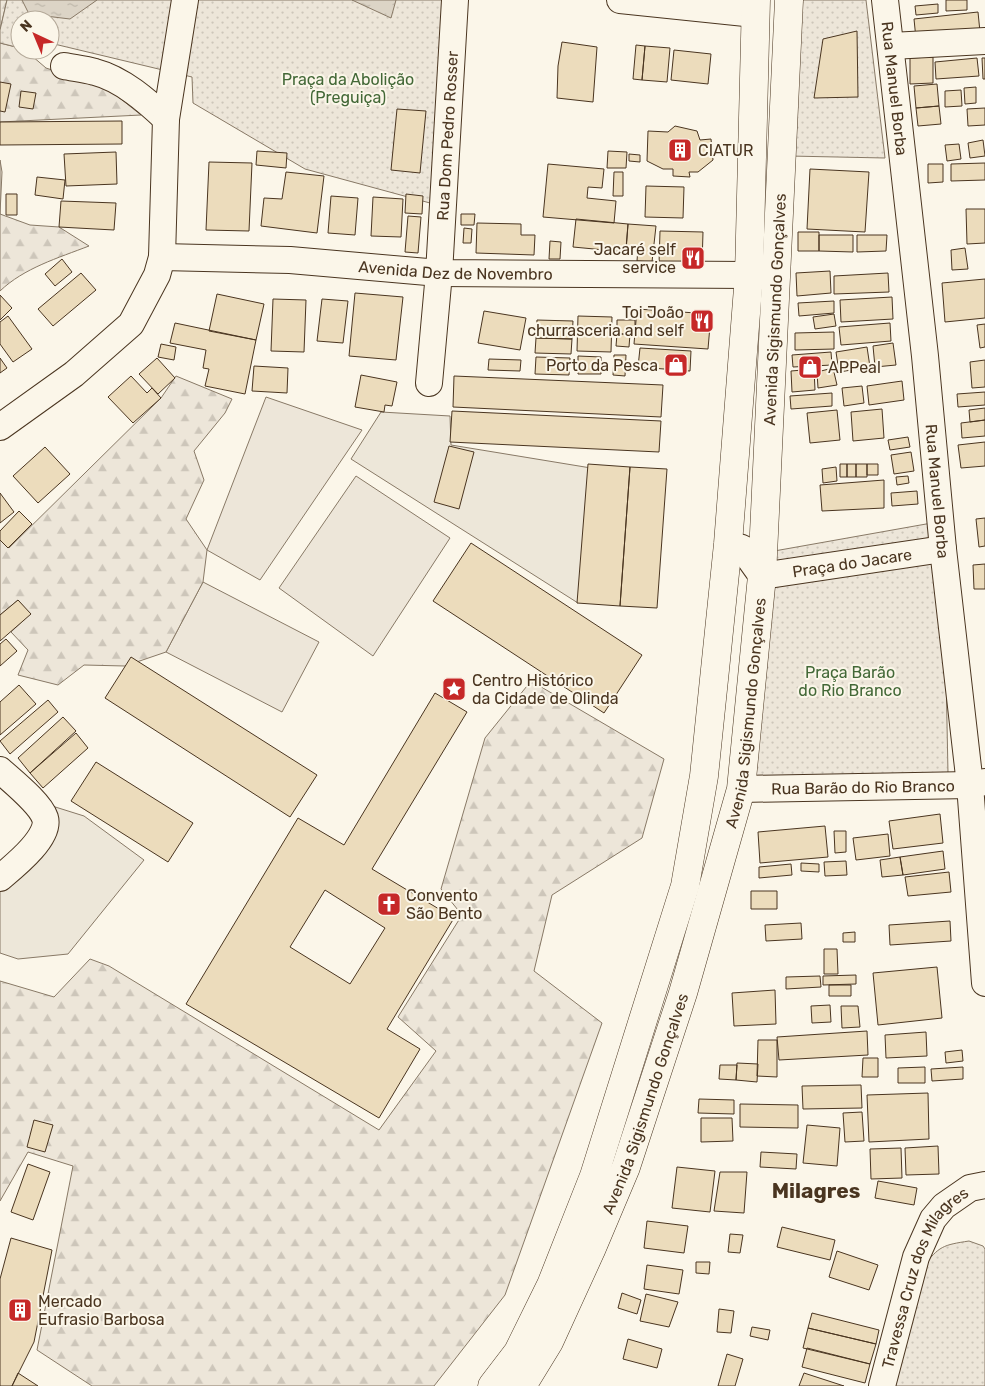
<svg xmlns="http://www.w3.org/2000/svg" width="985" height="1386" font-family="Rubik,sans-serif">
	<defs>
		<pattern id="forest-firs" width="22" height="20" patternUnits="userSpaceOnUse" patternTransform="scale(1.25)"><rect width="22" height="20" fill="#ede6d9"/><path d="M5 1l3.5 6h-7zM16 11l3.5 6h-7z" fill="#cdc6ba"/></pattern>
		<pattern id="park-dots" width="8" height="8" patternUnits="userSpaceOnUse" patternTransform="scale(1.25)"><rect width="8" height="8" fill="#ede6d9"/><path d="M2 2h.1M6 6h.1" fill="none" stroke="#cdc6ba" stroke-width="1.8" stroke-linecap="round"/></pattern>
		<pattern id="water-ripples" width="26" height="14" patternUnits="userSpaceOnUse" patternTransform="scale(1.25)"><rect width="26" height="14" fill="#dcd4c6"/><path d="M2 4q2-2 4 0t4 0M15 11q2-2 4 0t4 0" fill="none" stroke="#beb7aa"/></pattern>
	</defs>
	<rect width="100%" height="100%" fill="#fbf6e9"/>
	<path fill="#ede6d9" stroke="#887966" d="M266,397L362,430L260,580L207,550Z
		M356,476L450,538L373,656L279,588Z
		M203,582L319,642L282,712L166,652Z"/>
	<path fill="url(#forest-firs)" stroke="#887966" d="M0,0H7L0,30Z
		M0,43L20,48V50H25L46,68L107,88L141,115L0,122Z
		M0,160L2,172L0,214L30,225L59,227L89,246C58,258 24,268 0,291Z
		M176,376L232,399L225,413L194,451L204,480L186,519L207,550L203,582L166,652L125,666L84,665L58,685L18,675L28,650L11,632L30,614L18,600L0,615V540L9,548L161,398Z
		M531,681L664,759L642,838L552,895L534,971L602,1023L505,1295L434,1386H92L37,1350L73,1166L28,1152L0,1201V981L54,997L90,959L109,966L379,1130L436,1051L398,1017L462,915L441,889L485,738Z"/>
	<path fill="url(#park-dots)" stroke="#887966" d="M7,0H443L430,203L305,169L193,103L192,77L50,43V20H20V48L0,43V30Z
		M801,0H866L885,158L789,156Z
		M943,521L948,773L744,787L763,553Z
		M969,1241L983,1246L985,1249V1386H892L923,1267C939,1246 943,1245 969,1241Z"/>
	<path fill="#ede7d9" stroke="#887966" d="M381,412L450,416L451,445L591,468L578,603L351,459Z
		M33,800L84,816L144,860L68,954L18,959L0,953V878L44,831Z"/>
	<path fill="url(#water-ripples)" stroke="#887966" d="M22,0H97L70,19L29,14Z
		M352,0H396L391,18Z"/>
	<path fill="#ecdcbc" stroke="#4a3520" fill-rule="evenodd" d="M946,0H967V10L946,11Z
		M938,4V13L916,15L915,6Z
		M978,12L980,32L916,39L914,19Z
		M857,31L858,97L814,98L823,39Z
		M562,42L597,47L593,102L557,98L558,66Z
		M636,45L645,46L642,80L633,79Z
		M645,46L670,48L667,82L642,80Z
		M674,50L711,54L708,84L671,80Z
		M933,57V83L910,84V58Z
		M977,58L979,76L936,79L935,62Z
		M982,58H985V79H983Z
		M0,82L11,84L5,112L0,111Z
		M937,84L939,106L916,108L914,86Z
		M976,87V103L965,104L964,88Z
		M961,90L962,106L945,107V91Z
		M21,91L36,93L33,109L19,107Z
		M939,106L941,124L918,126L916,108Z
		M985,108V125L968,126L967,109Z
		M397,109L426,111L420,173L391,170Z
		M122,121V144L0,145V122Z
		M675,126L697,131L700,140L711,139L713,160L698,172H689L690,177L673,176V169H663L647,161L648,131L668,132Z
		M983,140L985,156L970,158L968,143Z
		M959,144L961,159L947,161L945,145Z
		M257,151L287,153L286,168L256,165Z
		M608,151L627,152L626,168H607Z
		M116,152L117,184L66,186L64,154Z
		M629,154L640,155V162L629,161Z
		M209,162L252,163L249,231L206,230Z
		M985,163V180L951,181V164Z
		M548,164L604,169L602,188L588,187L587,198L616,201L614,223L543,217Z
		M928,164H943V182L928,183Z
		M810,169L869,172L865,232L807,229Z
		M286,172L324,176L317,233L261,226L264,198L282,199Z
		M614,172H623V196H613Z
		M37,177L65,180L63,199L35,195Z
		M646,186L684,187L683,218L645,217Z
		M6,194H17V215H6Z
		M406,194L423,196L422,214L405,213Z
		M331,196L358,198L355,235L328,233Z
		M373,197L403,199L401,237L371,236Z
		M61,201L116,203L114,230L59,227Z
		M966,209H985V243L967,244Z
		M461,214H475L474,225H461Z
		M408,216L421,217L418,253L405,252Z
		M576,219L628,224L626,252L573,247Z
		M477,223L521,224V235H535L534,255L476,253Z
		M628,224L656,226L652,262L637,261L638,248H626Z
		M464,228L472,229L471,243H463Z
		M660,231L703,232L702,266L659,264Z
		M798,232H819V251H798Z
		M819,235H853V252L819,251Z
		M857,235H887L886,251L857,252Z
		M550,241L561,242L560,259H549Z
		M965,248L968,269L952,270L951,250Z
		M62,259L72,272L55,286L45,274Z
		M830,271L831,293L797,296L796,273Z
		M81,273L96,290L53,326L38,309Z
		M888,273L889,292L834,294V276Z
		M985,279V318L945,322L942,283Z
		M355,293L403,297L396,360L349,356Z
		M217,294L264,304L256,340L209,331Z
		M0,295L12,308L0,320Z
		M892,297L893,319L841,322L840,300Z
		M273,299L306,300L304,352L271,351Z
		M322,299L348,301L343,343L317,341Z
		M834,301V313L799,316L798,303Z
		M637,309L711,314L708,349L634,344Z
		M484,311L526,318L520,350L478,343Z
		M834,314L836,326L815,329L813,317Z
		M8,316L32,349L13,362L0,344V322Z
		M578,316L612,317L611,352L577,351Z
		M537,320L573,321L572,339L536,338Z
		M617,320H635V334H617Z
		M175,323L256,340L245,394L205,386L209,369L203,368L206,350L170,343Z
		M890,323L891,341L841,345L839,327Z
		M985,324V347L980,348L977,325Z
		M834,332V349L795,350V333Z
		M617,334H630L629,347L616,346Z
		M536,338L572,339L571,354L535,353Z
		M893,343L896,365L875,367L873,346Z
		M161,344L176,347L174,360L158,357Z
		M867,347L870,367L839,372L836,352Z
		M640,348L691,351L690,371L638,367Z
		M831,352L832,365L793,367L792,355Z
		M614,355H626L625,376L613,375Z
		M578,356L601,357V374H578Z
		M536,357L570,358L569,375L535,374Z
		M0,358L7,368L0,373Z
		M157,358L175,378L158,394L139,374Z
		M489,359L521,360L520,371L488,370Z
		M985,360V387L972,388L970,362Z
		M254,366L288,368L287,393L252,391Z
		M833,368L837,385L818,388L817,372Z
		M814,369L815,390L792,392L791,371Z
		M361,375L397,382L392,406L385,405L384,412L355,407Z
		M131,376L147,393L152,388L161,398L133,423L108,397Z
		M454,376L663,385L661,417L453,407Z
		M902,381L904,400L869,405L867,386Z
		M862,386L864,403L844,406L842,388Z
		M985,392V405L958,407L957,394Z
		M832,393V406L791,409L790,396Z
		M985,408V420L970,422L969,410Z
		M882,409L884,438L853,441L851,412Z
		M837,410L840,440L810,443L807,413Z
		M452,411L661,421L659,452L450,442Z
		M985,420V436L962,438L961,423Z
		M908,437L910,447L890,450L888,440Z
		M985,442V466L961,468L958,445Z
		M449,446L474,452L459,509L434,502Z
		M45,447L70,474L38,503L13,476Z
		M911,452L914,471L894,474L891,455Z
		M588,464L630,467L620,606L577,603Z
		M840,464H847V477H840Z
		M847,464H856V477H847Z
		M856,464H867V477H856Z
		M867,464H878V475H867Z
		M630,467L667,469L657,608L620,606Z
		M836,467L837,481L823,483L822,469Z
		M908,476L909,483L897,485L896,477Z
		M884,480V508L822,511L820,485Z
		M917,491L918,504L892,506L891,493Z
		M0,493L14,512L0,523Z
		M19,511L32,524L8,548L0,540V531Z
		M985,518V546L979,547L976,519Z
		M471,543L642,655L604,713L433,601Z
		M985,564V589H974L973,565Z
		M18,600L31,614L0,641V615Z
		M6,639L17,651L0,666V644Z
		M131,657L317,775L290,817L105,698Z
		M19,685L36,704L0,735V702Z
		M435,693L467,712L372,869L454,918L387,1029L420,1049L379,1118L186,1004L298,818L344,845ZM325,890L385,928L350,984L290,947Z
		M48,700L58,712L10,754L0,741Z
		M63,717L76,731L30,773L18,758Z
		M76,733L88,748L43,788L30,773Z
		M96,762L193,823L168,862L71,801Z
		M940,814L943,843L893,849L889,821Z
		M825,826L828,857L760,863L758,832Z
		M834,831H846V852L835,853Z
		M888,834L890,856L856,860L853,838Z
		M943,851L945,869L903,875L900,857Z
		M900,857L903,875L882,877L880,860Z
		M846,861L847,875L825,876L824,862Z
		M801,863L819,864V872L801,871Z
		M791,864L792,875L759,878V867Z
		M949,872L951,892L908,896L905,877Z
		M751,891H777V909H751Z
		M950,921L951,941L890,945L889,925Z
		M801,923L802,939L766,941L765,925Z
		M855,932V942H843V933Z
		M824,949H837L838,974H824Z
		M937,967L942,1018L878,1025L873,973Z
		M856,975V984L823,985V976Z
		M820,976L821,987L786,989V977Z
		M829,985H851V996H829Z
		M775,990L776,1024L734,1026L732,993Z
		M830,1005L831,1022L812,1023L811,1006Z
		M841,1006H858L860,1027L842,1028Z
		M867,1031L868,1055L779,1060L777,1037Z
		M926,1032L927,1056L886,1058L885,1035Z
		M758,1040H777V1077L757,1076Z
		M962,1050L963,1061L946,1063L945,1052Z
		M863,1058H878V1077H862Z
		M737,1063L758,1064L757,1082L736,1080Z
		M720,1065H737L736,1080L719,1079Z
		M925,1067V1083H898V1068Z
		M963,1067V1079L932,1081L931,1069Z
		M861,1085L862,1108L803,1109L802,1086Z
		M928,1093L929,1139L869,1142L867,1095Z
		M699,1099L734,1100V1114L698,1113Z
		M740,1104L798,1105V1128L740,1127Z
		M862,1112L864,1141L845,1142L843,1113Z
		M701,1118H732L733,1141L701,1142Z
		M34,1120L53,1125L45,1152L27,1147Z
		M807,1125L840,1128L837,1166L803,1163Z
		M938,1146L939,1174L906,1175L905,1148Z
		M901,1148L902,1178L871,1179L870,1149Z
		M761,1152L797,1154L796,1169L760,1167Z
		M28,1164L50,1172L33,1220L11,1212Z
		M677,1167L715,1171L710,1212L672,1208Z
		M720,1172H747L744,1213L714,1211Z
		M878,1181L917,1188L914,1205L875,1198Z
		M647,1221L688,1226L684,1253L644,1248Z
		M782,1227L835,1240L830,1260L777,1247Z
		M730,1234L743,1235L740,1253L728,1252Z
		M11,1238L52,1250L34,1342L12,1386H0V1279Z
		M837,1251L878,1265L869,1290L829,1277Z
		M696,1262H710L709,1274L696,1273Z
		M647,1265L683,1270L679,1294L644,1289Z
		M622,1293L641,1300L637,1314L618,1308Z
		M646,1294L678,1302L669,1327L640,1321Z
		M719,1309L734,1311L731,1333L717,1332Z
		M812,1313L879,1330L876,1344L808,1328Z
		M752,1327L770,1330L768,1340L750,1336Z
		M808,1328L876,1344L870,1364L803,1348Z
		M628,1339L662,1349L657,1368L623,1359Z
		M807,1348L870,1364L865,1383L802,1367Z
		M727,1354L743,1359L735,1386H718Z
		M18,1373L38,1386H12Z
		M804,1373L844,1386H799Z"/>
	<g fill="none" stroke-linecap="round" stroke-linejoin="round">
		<g stroke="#4a3520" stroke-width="28">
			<g id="minor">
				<path d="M620,0L755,14"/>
				<path id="s1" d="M885,0L925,356L943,549L970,785L985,983"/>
				<path d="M891,46L985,41"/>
				<path d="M64,66C74,68 85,69 95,72C122,79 147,101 166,119"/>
				<path id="s2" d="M162,257L290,260L439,273L749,275"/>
				<path id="s3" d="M429,383L439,273L455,0"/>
				<path d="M0,427L74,374L131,324L157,275L162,257L166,119L185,0"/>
				<path id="s4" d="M728,544L742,548L762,576L943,549"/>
				<path d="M0,770C12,781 40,803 45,818C51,837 13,867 0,878"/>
				<path id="s5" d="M741,789L970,785L985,782"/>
				<path id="s6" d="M882,1386L916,1257L933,1219L944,1206L970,1188L985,1185"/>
			</g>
		</g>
		<g stroke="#4a3520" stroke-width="29">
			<g id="major">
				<path d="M492,1386L518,1352L551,1285L594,1176L685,886L704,776L728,544L749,275L756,0"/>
				<path id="s7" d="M522,1386L549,1342L591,1250L626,1167L683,993L741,789L762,576L789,0"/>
			</g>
		</g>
		<use href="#minor" stroke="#fbf6e9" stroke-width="26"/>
		<use href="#major" stroke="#fbf6e9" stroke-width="28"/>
	</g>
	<defs>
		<g id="building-square" transform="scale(1.25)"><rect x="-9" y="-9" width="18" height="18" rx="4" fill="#c62828" stroke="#fbf6e9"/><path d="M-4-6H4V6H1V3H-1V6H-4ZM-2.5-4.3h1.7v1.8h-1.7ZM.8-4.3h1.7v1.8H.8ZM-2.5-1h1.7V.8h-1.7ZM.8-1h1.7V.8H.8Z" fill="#fff"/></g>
		<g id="restaurant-square" transform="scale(1.25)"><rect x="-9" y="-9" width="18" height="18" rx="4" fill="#c62828" stroke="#fbf6e9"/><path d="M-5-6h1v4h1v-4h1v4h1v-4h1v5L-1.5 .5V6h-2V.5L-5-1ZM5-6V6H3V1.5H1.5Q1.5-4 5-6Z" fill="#fff"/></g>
		<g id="shop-square" transform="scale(1.25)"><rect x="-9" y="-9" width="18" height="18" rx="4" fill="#c62828" stroke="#fbf6e9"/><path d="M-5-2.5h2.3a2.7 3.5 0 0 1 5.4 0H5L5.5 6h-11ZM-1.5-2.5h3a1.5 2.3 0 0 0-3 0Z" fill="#fff"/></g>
		<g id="sight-square" transform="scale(1.25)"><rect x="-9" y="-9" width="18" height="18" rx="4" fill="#c62828" stroke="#fbf6e9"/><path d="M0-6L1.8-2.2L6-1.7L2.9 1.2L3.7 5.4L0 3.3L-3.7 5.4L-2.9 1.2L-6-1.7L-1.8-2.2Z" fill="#fff"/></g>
		<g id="church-square" transform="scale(1.25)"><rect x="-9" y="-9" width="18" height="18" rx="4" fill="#c62828" stroke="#fbf6e9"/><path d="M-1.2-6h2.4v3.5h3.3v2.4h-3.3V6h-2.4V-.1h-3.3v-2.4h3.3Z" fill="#fff"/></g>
	</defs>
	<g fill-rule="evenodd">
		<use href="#building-square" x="680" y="150"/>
		<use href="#restaurant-square" x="693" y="258"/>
		<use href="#restaurant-square" x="702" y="321"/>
		<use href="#shop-square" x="676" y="365"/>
		<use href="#shop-square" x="810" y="367"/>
		<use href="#sight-square" x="454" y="689"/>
		<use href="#church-square" x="389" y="904"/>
		<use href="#building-square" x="20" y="1310"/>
	</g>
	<g text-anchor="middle" stroke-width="4" stroke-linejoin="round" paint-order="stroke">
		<g font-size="16" fill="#436837" stroke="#fbf6e9">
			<text x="348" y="85">Praça da Abolição<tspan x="348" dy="18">(Preguiça)</tspan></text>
			<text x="850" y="678">Praça Barão<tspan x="850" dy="18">do Rio Branco</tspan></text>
		</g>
		<g font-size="16" fill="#4a3520" stroke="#fbf6e9">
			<text dy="6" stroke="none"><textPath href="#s1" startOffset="89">Rua Manuel Borba</textPath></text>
			<text dy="6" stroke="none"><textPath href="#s3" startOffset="248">Rua Dom Pedro Rosser</textPath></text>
			<text dy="6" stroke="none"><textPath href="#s2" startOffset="294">Avenida Dez de Novembro</textPath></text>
			<text dy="6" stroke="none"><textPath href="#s7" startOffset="1119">Avenida Sigismundo Gonçalves</textPath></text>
			<text dy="6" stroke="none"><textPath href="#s1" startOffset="494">Rua Manuel Borba</textPath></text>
			<text dy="6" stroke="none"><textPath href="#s4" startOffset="140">Praça do Jacare</textPath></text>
			<text dy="6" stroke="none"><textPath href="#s7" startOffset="714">Avenida Sigismundo Gonçalves</textPath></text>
			<text dy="6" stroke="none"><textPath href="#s5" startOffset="122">Rua Barão do Rio Branco</textPath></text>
			<text dy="6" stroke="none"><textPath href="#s7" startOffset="309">Avenida Sigismundo Gonçalves</textPath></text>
			<text dy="6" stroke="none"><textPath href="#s6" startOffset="119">Travessa Cruz dos Milagres</textPath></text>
		</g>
		<g font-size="16" fill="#4a3520" stroke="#fbf6e9" text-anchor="start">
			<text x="698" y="156">CIATUR</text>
			<text x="676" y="255" text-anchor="end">Jacaré self<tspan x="676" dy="18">service</tspan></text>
			<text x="684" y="318" text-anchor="end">Toi João<tspan x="684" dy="18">churrasceria and self</tspan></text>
			<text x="658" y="371" text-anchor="end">Porto da Pesca</text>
			<text x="828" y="373">APPeal</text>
			<text x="472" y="686">Centro Histórico<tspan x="472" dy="18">da Cidade de Olinda</tspan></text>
			<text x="406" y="901">Convento<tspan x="406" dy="18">São Bento</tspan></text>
			<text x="38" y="1307">Mercado<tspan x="38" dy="18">Eufrasio Barbosa</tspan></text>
		</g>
		<g font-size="21" font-weight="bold" fill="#4a3520" stroke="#fbf6e9">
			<text x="816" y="1198">Milagres</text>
		</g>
	</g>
	<g transform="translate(35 35) rotate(316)"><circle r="24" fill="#fbf6e9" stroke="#b4a999"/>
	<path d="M0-4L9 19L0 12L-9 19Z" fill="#c62828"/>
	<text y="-8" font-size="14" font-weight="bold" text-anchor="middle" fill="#4a3520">N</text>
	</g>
</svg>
